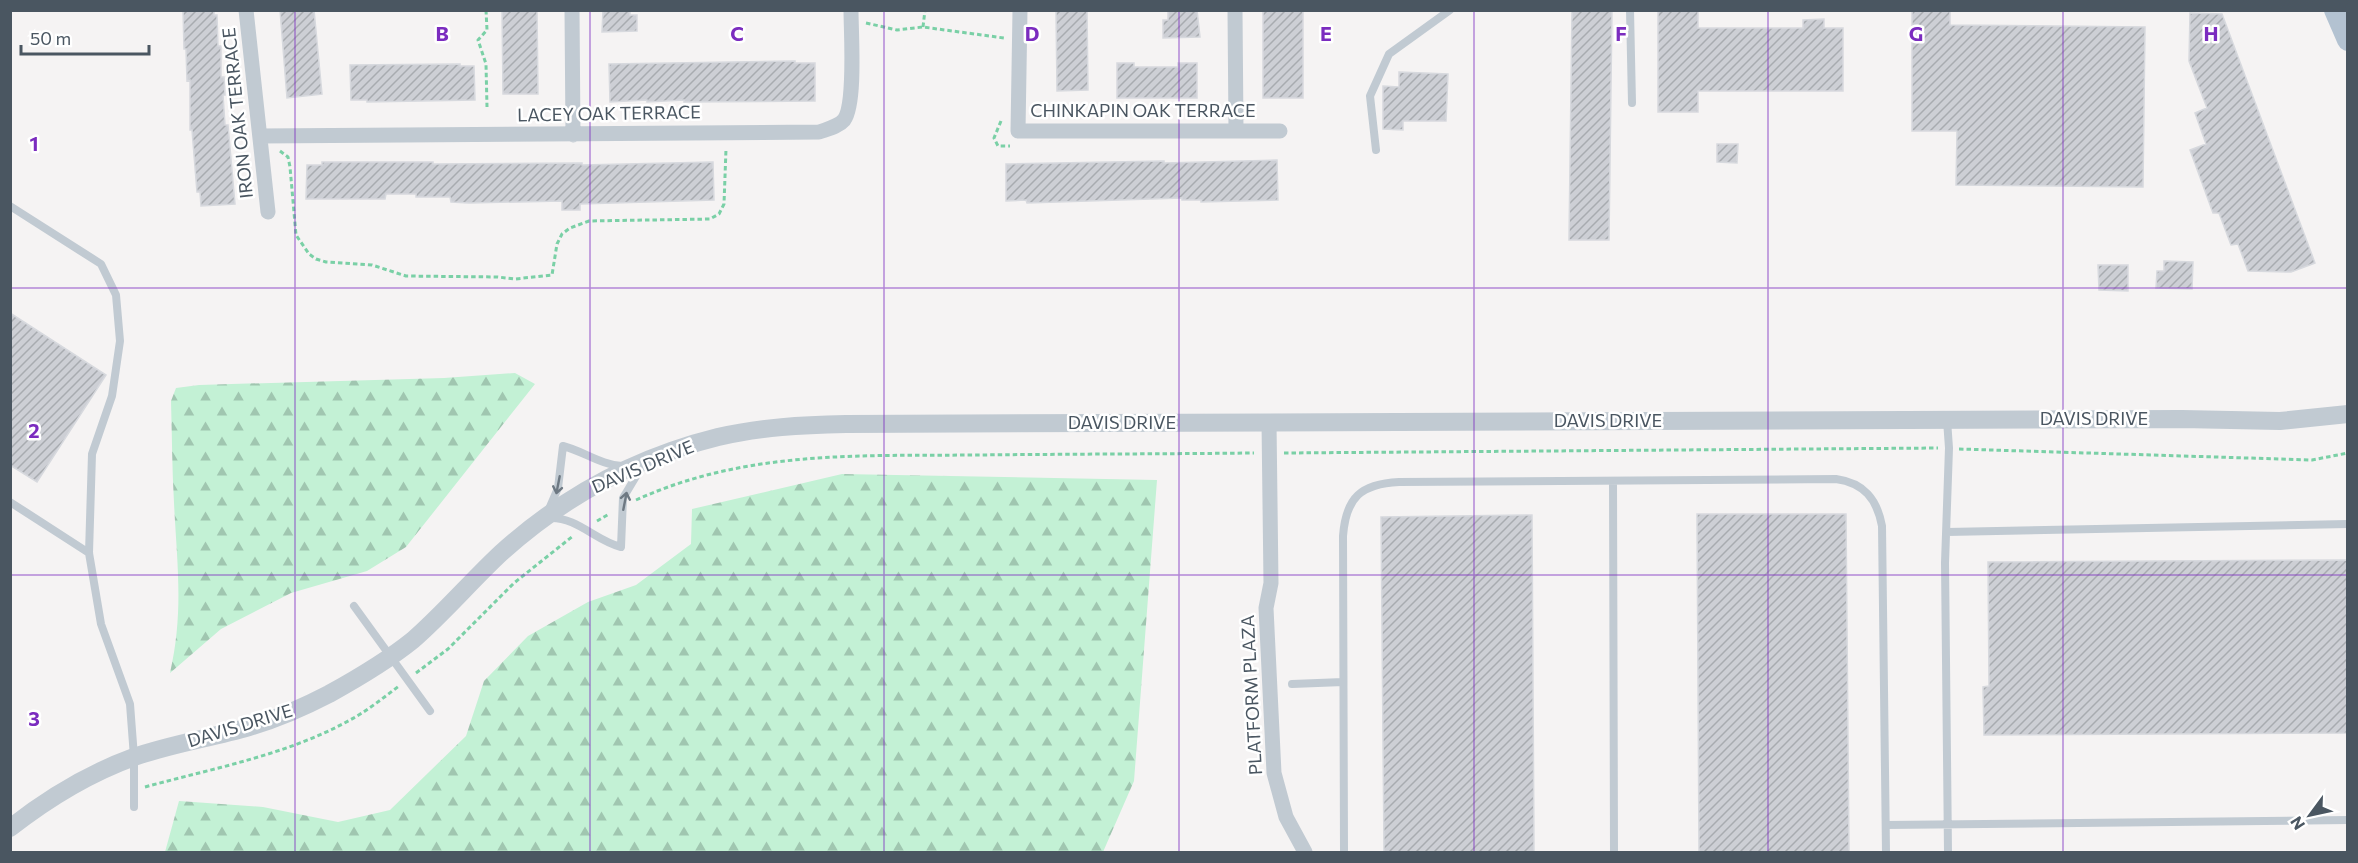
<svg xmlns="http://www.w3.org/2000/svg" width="2358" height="863" font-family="Commissioner,sans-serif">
	<defs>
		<pattern id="forest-firs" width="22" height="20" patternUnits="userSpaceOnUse" patternTransform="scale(1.5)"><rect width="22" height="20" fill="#c3f1d5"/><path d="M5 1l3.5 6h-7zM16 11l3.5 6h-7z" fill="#a0c6b0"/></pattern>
		<pattern id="building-hatch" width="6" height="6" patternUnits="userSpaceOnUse" patternTransform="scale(1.5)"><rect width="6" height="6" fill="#cdcfd5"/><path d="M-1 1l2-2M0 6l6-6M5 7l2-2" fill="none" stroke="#a8abb0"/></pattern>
	</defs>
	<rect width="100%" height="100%" fill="#f5f3f3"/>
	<path fill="url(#forest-firs)" d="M515,373L535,384L406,547L367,571L291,593L221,629L170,673C184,612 177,564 174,503C172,469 172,435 171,401L176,388L199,385L444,378Z
		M842,474L1157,480L1134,781L1103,852H165L179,801L263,807L338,822L390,810L466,736L484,681L528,636L588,602L636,585L691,544L692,509Z"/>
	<path fill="url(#building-hatch)" stroke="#d7d9de" stroke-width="1.5" d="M183,10H214V15H217L218,46H221V77H224L225,95H223L225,125H228L235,204L201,206L200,192H197L192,130H190V80L187,81L186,49H184Z
		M280,10H314L322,94L287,98Z
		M502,10H537L538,94H503Z
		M603,10H630V15H637V31L602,32Z
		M1056,10H1087L1088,90L1057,91Z
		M1168,10H1197L1200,37L1163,38V20H1168Z
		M1263,10H1303V98H1263Z
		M1572,10H1612L1609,240H1569Z
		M1658,10H1698V28H1803V20L1824,19V28H1843V91H1698V112H1658Z
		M1912,10H1950V25L2145,27L2143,187L1956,185L1957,131H1912Z
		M2190,13L2222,14L2315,263L2291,272L2248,271L2238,244L2231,245L2219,213H2213L2190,150L2206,144L2195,113L2207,108L2189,61Z
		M795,61V63H815V101L684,102V100L647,102V100L610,102L609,64Z
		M1117,63H1134V67H1178V63H1197V98H1117Z
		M460,64V66H474L475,100L367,102V100H351L350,65Z
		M1399,72L1448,74L1446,121H1403V130L1383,129V86L1399,87Z
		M1717,144H1738L1737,163L1717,162Z
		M1277,160L1278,200L1201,202V200H1182V198L1027,203L1026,200L1006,201V164L1164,161V163Z
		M322,162H433V164L582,163V165L713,162L714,200L580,204V210H562V201L469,203L451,202L450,197H416V194H386L385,199H306L307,165H322Z
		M2164,261L2193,262L2192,289L2156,288L2157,271H2164Z
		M2098,265H2128V291L2099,290Z
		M10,313L106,375L37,482L10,465Z
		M1697,514H1846L1849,852H1699Z
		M1532,515L1534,852H1384L1381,517Z
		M2348,560V733L1984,735L1983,687L1989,686L1988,562Z"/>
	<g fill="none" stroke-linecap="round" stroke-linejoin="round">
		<path stroke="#7ad0a6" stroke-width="3" stroke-dasharray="4.5 3" stroke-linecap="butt" d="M486,10L487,30L478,40L486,64L487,107
			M866,23L897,30L923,27L1004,38
			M923,27L925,10
			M1001,121L994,138L998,146H1010
			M280,151L288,157L290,167L296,235L309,254L316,259L326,262L372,265L406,276L498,277L515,279L552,275L557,244L562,234L570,228L589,221L710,219L719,214L724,204L726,149
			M1959,449L2312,460L2348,453
			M1284,453L1938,448
			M636,500C746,450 859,456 976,455C1069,454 1161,454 1254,453
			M597,521L609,514
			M416,673L448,649L514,583L573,536
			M145,787C214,768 287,755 350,720C367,711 383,698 399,686"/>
		<path stroke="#c1cad2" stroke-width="8" d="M1630,10L1632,103
			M1376,150L1370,96L1389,54L1450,10
			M10,206L101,264L116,295L120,341L112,396L92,454L89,553L101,624L130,704L134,757V807
			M1947,420L1949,448L1945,563L1948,852
			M1613,481L1614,852
			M10,502L89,553
			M549,509L558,488L563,446C583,451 601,465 622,466
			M550,518C577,517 596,541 621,547L623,498L641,468
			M1947,532L2348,524
			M354,606L430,711
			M1292,684L1343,682
			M1886,825L2348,820
			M1344,852L1343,536C1346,497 1361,484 1399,482L1836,479C1864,483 1877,499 1882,526L1886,852"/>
		<path stroke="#c1cad2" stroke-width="15" d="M246,10L268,212
			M572,10L573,135
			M1020,10L1018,131H1280
			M1235,10L1236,130
			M260,136L819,132C827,129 838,127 844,120C856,104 851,33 851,10
			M1269,422L1271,583L1266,608L1274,773L1286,817L1305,852"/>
		<path stroke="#c1cad2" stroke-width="18" d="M10,828C47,799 90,773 134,757C171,744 211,738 249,727C277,719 304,707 329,694C358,678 387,661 413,640C444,613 471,581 501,553C563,497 637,457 718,437C760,427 803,425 846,424L2182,419L2280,421L2348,414"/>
		<path stroke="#b3c2d1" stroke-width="22" d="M2335,10L2348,40"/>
	</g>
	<defs><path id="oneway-shaft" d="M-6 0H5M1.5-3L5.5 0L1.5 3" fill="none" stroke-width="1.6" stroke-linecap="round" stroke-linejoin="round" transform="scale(1.5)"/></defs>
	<g stroke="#6e7983">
		<use href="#oneway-shaft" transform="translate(558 485) rotate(101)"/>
		<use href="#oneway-shaft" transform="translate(625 501) rotate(-79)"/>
	</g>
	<path fill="none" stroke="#7b2cbf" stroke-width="1.5" stroke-opacity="0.55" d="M295,10V852M590,10V852M884,10V852M1179,10V852M1474,10V852M1768,10V852M2063,10V852M10,288H2348M10,575H2348"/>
	<g text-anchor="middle" stroke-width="5" stroke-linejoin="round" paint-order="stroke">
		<g font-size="18" fill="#4a5661" stroke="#fff">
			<text x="1143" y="117">CHINKAPIN OAK TERRACE</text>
			<text transform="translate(238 113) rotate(-96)" y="6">IRON OAK TERRACE</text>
			<text transform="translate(609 114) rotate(-1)" y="6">LACEY OAK TERRACE</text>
			<text x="2094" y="425">DAVIS DRIVE</text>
			<text x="1608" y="427">DAVIS DRIVE</text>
			<text x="1122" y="429">DAVIS DRIVE</text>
			<text transform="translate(643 467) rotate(-23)" y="6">DAVIS DRIVE</text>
			<text transform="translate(1252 695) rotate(-93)" y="6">PLATFORM PLAZA</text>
			<text transform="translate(240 726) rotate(-17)" y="6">DAVIS DRIVE</text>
		</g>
	</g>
	<g font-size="20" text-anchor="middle" font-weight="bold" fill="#7b2cbf" stroke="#fff" stroke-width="5" stroke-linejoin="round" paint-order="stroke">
		<text x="442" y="41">B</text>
		<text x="737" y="41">C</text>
		<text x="1032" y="41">D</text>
		<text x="1326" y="41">E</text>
		<text x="1621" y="41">F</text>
		<text x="1916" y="41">G</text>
		<text x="2211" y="41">H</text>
		<text x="34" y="151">1</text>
		<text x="34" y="438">2</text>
		<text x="34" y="726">3</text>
	</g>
	<rect width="2358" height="863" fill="none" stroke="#4a5661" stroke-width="24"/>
	<g transform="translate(2310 815) rotate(237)" stroke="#ffffff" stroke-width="4.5" paint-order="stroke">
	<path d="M0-4.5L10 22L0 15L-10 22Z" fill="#4a5661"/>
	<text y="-9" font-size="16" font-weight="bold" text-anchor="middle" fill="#4a5661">N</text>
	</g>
	<path d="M21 45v9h128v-9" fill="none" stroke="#4a5661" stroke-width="3"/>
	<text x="30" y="45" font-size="18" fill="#4a5661" stroke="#ffffff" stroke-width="4.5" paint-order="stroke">50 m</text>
</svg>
